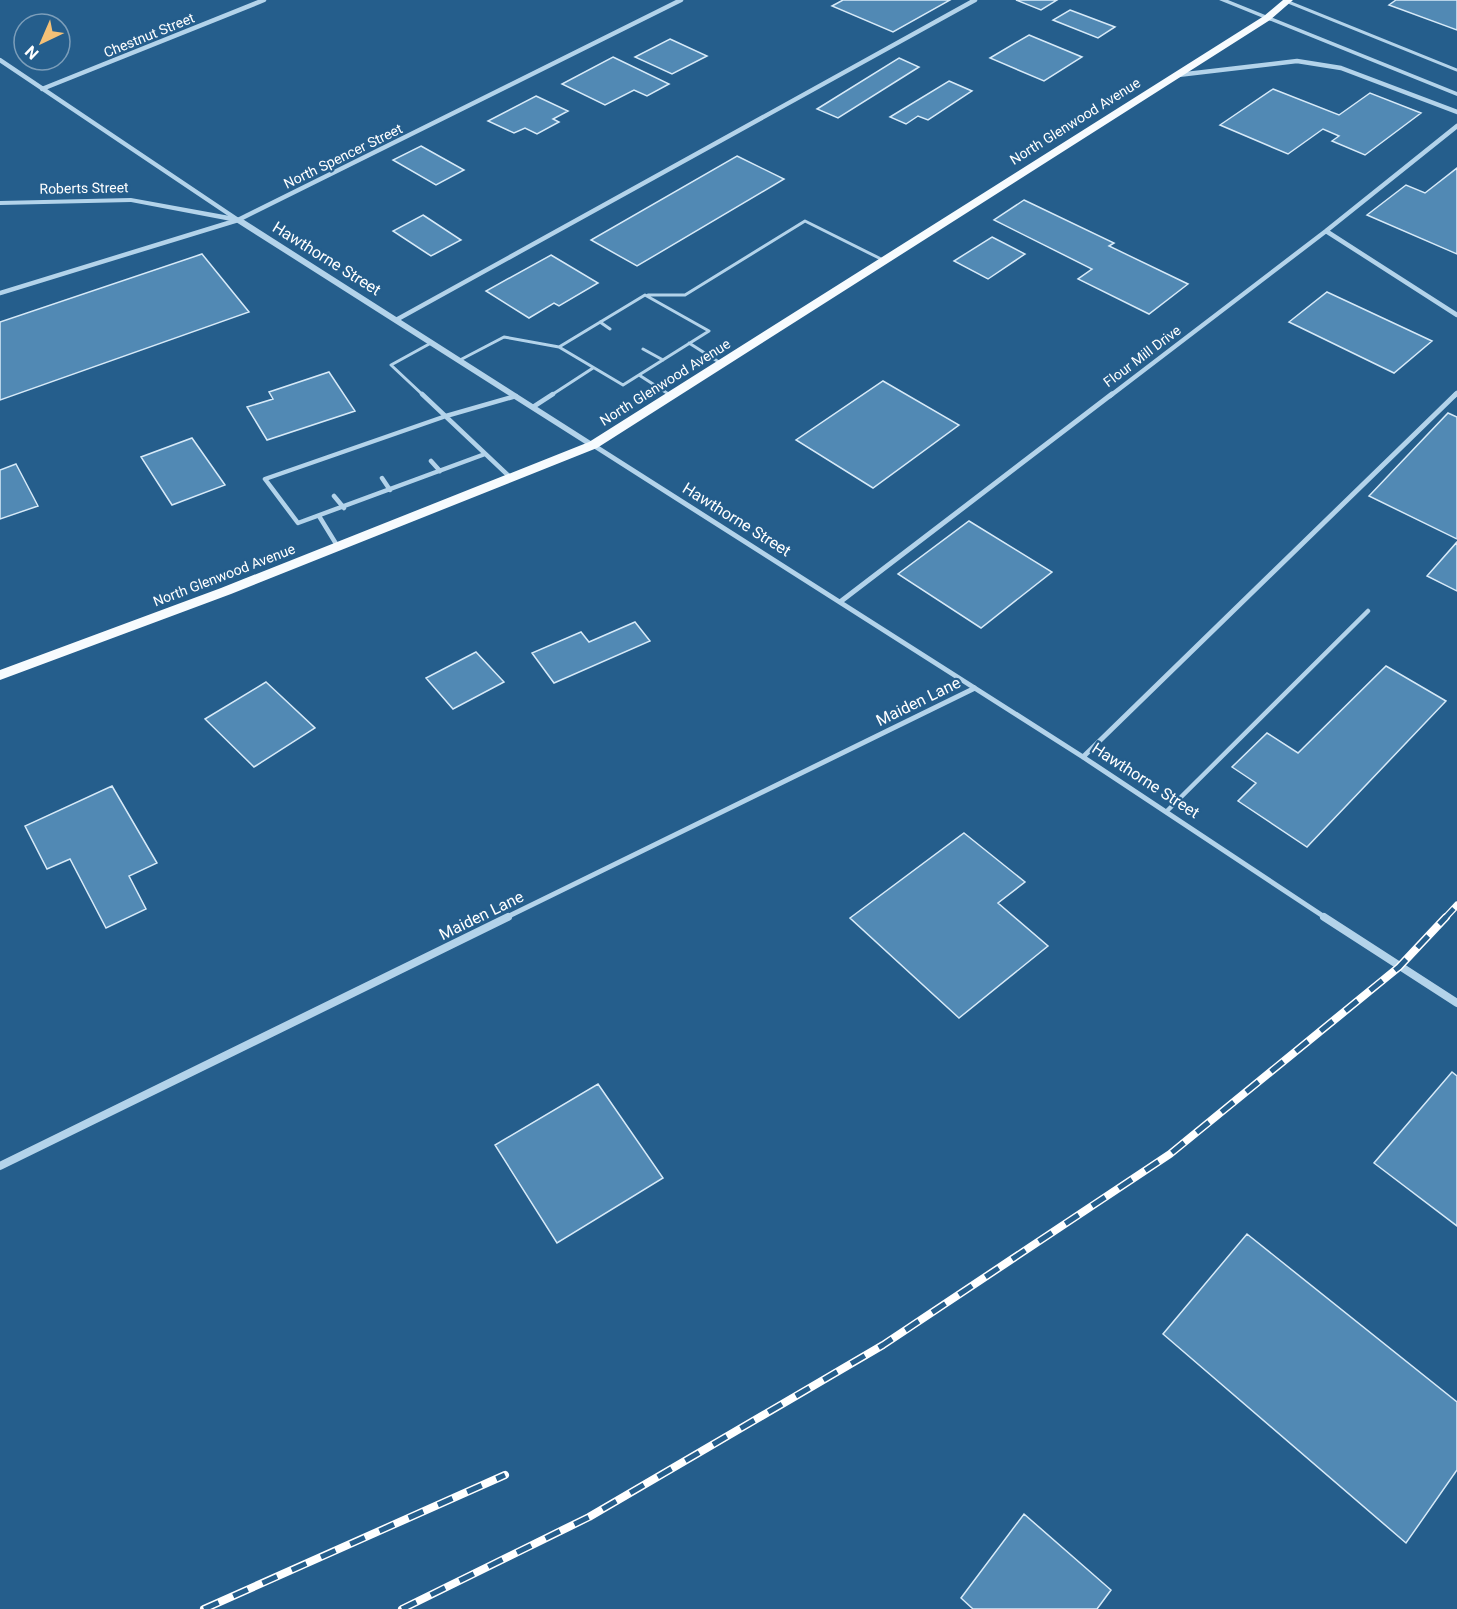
<svg xmlns="http://www.w3.org/2000/svg" width="1457" height="1609" font-family="Roboto,sans-serif">
	<rect width="100%" height="100%" fill="#255e8c"/>
	<path fill="#5189b4" stroke="#d7eaf8" stroke-width="1.5" d="M843,0H950L893,32L832,6Z
		M1016,0H1057L1041,10Z
		M1396,0H1457V30L1389,5Z
		M1070,10L1115,27L1098,38L1053,20Z
		M1029,35L1082,57L1044,81L990,58Z
		M670,39L707,56L672,74L635,57Z
		M613,57L669,84L647,96L634,90L605,105L562,84Z
		M899,58L919,67L838,118L817,109Z
		M949,81L972,91L928,120L918,116L906,124L890,117Z
		M1273,89L1339,115L1370,93L1421,113L1365,155L1332,141L1339,136L1323,129L1288,154L1220,125Z
		M536,96L568,111L553,119L559,122L537,134L525,128L514,133L488,121Z
		M421,146L464,170L436,185L393,160Z
		M737,156L784,179L637,266L591,240Z
		M1457,168V254L1367,215L1406,185L1425,193Z
		M1024,200L1114,243L1109,246L1188,284L1149,314L1078,279L1092,269L994,220Z
		M423,215L461,240L431,256L393,231Z
		M992,237L1025,254L988,279L954,261Z
		M202,254L249,312L0,400V322Z
		M551,255L598,283L559,306L554,303L529,318L486,291Z
		M1327,292L1432,341L1394,373L1289,322Z
		M329,372L355,411L267,440L247,407L273,399L269,392Z
		M883,381L959,425L873,488L796,440Z
		M1448,413L1457,417V539L1369,496Z
		M192,438L225,485L172,505L141,457Z
		M16,464L38,506L0,519V470Z
		M969,521L1052,572L981,628L898,574Z
		M1457,542V591L1427,576Z
		M635,622L650,641L554,683L532,653L581,632L589,642Z
		M476,652L504,682L453,709L426,678Z
		M1386,666L1446,701L1307,847L1238,801L1256,783L1232,767L1267,733L1298,753Z
		M266,682L315,728L254,767L205,719Z
		M112,786L157,863L129,876L146,909L106,928L70,859L47,869L25,826Z
		M964,833L1025,882L998,903L1048,946L959,1018L850,918Z
		M1452,1072L1457,1076V1226L1374,1163Z
		M598,1084L663,1178L557,1243L495,1145Z
		M1247,1234L1457,1402V1470L1406,1543L1163,1334Z
		M1024,1514L1111,1590L1097,1609H973L961,1598Z"/>
	<g fill="none" stroke-linecap="round" stroke-linejoin="round">
		<path stroke="#b3d3ea" stroke-width="3" d="M1286,1L1457,70
			M645,295L709,331L623,385L559,347Z
			M648,295H685L805,221L883,260
			M600,322L610,329
			M689,343L722,364
			M643,349L663,360
			M460,360L504,337L559,347
			M639,375L670,395
			M424,396L391,365L431,343
			M550,396L593,368"/>
		<path stroke="#b3d3ea" stroke-width="4.5" d="M422,394L511,478
			M533,407L553,394
			M485,454L298,523L265,479L446,416L516,396
			M431,461L440,471
			M382,478L390,490
			M334,496L344,508
			M319,516L338,547
			M1167,811L1368,611"/>
		<path stroke="#b3d3ea" stroke-width="4.5" d="M0,60L238,220
			M1178,75L1297,61L1341,68L1457,112
			M42,89L264,0
			M1326,231L1457,315
			M0,293L238,220L681,0
			M396,320L975,0
			M1110,396L1326,231L1457,126
			M1454,396L1457,393"/>
		<path stroke="#b3d3ea" stroke-width="5" d="M593,445L1083,757L1326,918
			M840,602L1112,394
			M1083,757L1456,394
			M505,918L975,688"/>
		<path stroke="#b3d3ea" stroke-width="8" d="M1324,917L1457,1003
			M0,1166L508,917"/>
		<path fill="#b3d3ea" fill-rule="evenodd" d="M1219,0H1228L1457,92V96Z
			M131,198L241,218L597,445L596,447H590L236,222L131,202L0,205V201Z"/>
		<path fill="#f7fbfe" fill-rule="evenodd" d="M1283,0H1293L1270,20L597,448L231,594L0,680V670L221,588L589,442L1264,16Z"/>
		<g stroke="#fff" stroke-width="7">
			<path id="rail-far1" d="M1445,918L1457,905"/>
		</g>
		<g stroke="#fff" stroke-width="8">
			<path id="rail" d="M204,1609L505,1475
				M402,1609L589,1517L883,1345L1170,1154L1399,967L1446,917"/>
		</g>
		<use href="#rail-far1" stroke="#255e8c" stroke-width="4.5" stroke-dasharray="13" stroke-linecap="butt"/>
		<use href="#rail" stroke="#255e8c" stroke-width="5" stroke-dasharray="16" stroke-linecap="butt"/>
	</g>
	<g text-anchor="middle" stroke-width="4.5" stroke-linejoin="round" paint-order="stroke">
		<g font-size="14" fill="#fff" stroke="#255e8c">
			<text transform="translate(149 35) rotate(-22)" y="5">Chestnut Street</text>
			<text transform="translate(1075 121) rotate(-32)" y="5">North Glenwood Avenue</text>
			<text transform="translate(343 156) rotate(-26)" y="5">North Spencer Street</text>
			<text transform="translate(84 188) rotate(-1)" y="5">Roberts Street</text>
			<text transform="translate(1142 356) rotate(-37)" y="5">Flour Mill Drive</text>
			<text transform="translate(665 382) rotate(-32)" y="5">North Glenwood Avenue</text>
			<text transform="translate(224 575) rotate(-21)" y="5">North Glenwood Avenue</text>
		</g>
		<g font-size="16" fill="#fff" stroke="#255e8c">
			<text transform="translate(327 258) rotate(32)" y="6">Hawthorne Street</text>
			<text transform="translate(737 519) rotate(32)" y="6">Hawthorne Street</text>
			<text transform="translate(918 701) rotate(-26)" y="6">Maiden Lane</text>
			<text transform="translate(1146 780) rotate(33)" y="6">Hawthorne Street</text>
			<text transform="translate(481 915) rotate(-26)" y="6">Maiden Lane</text>
		</g>
	</g>
	<g transform="translate(42 42) rotate(224)"><circle r="28" fill="#255e8c" stroke="#7c9eba" stroke-width="1.5"/>
	<path d="M0-4.5L10 22L0 15L-10 22Z" fill="#f4c177"/>
	<text y="-9" font-size="16" font-weight="bold" text-anchor="middle" fill="#ffffff">N</text>
	</g>
</svg>
